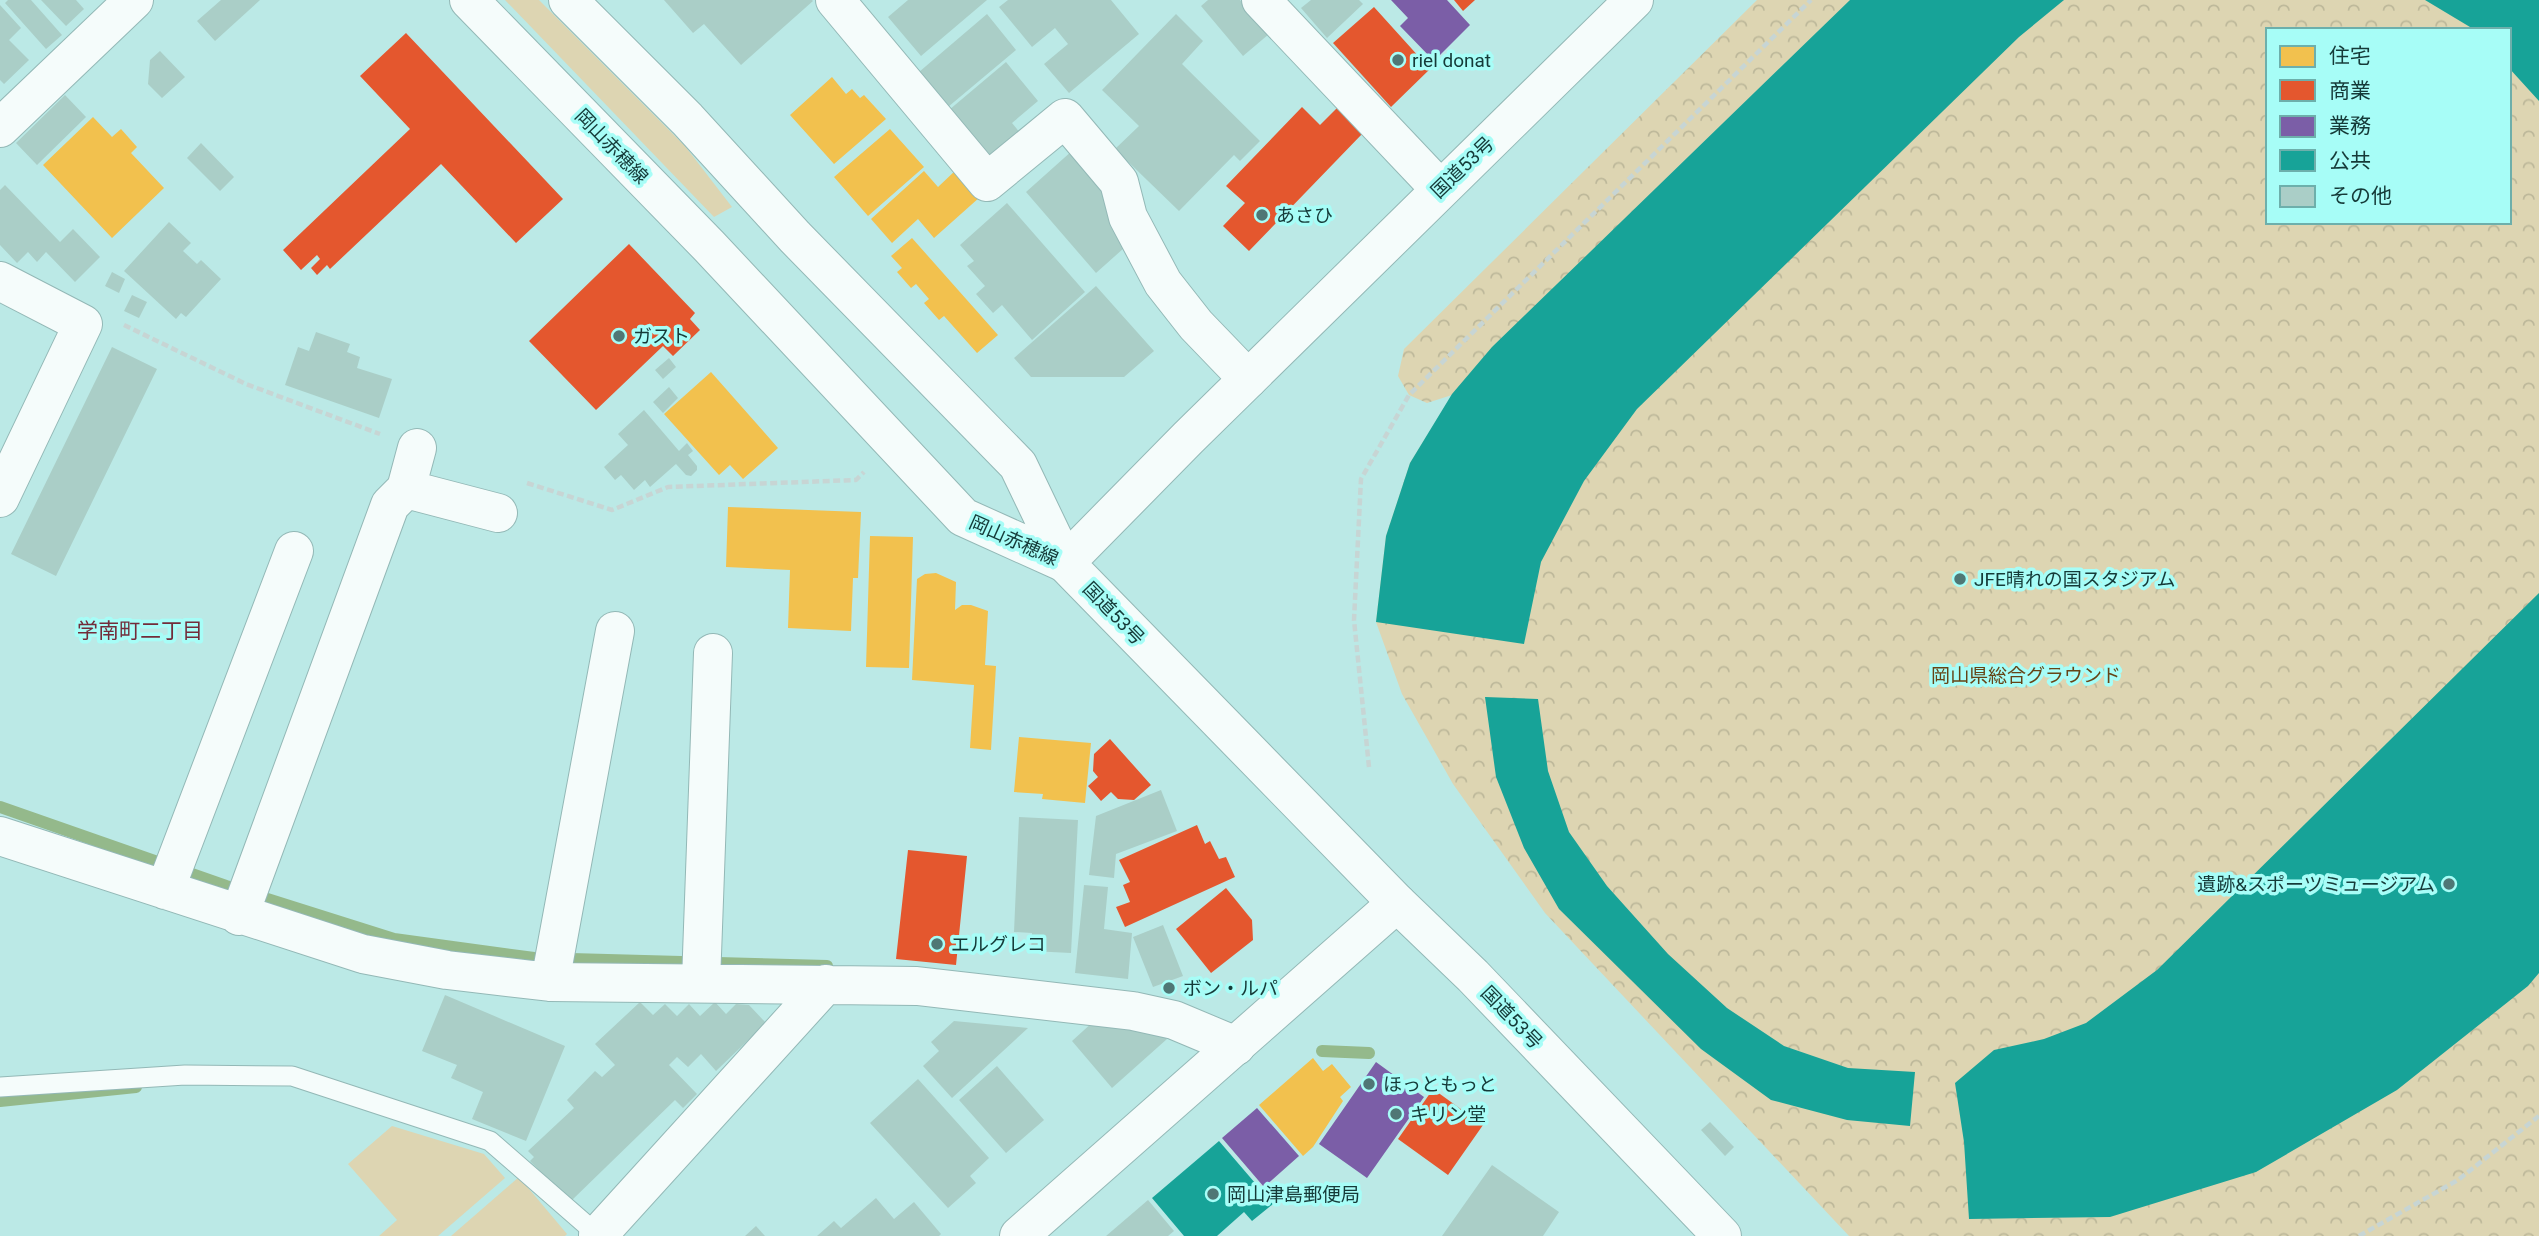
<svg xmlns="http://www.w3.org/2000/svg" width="2539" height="1236" font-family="Roboto,'Noto Sans JP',sans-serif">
	<defs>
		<pattern id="park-crowns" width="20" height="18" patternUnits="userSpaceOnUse" patternTransform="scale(1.75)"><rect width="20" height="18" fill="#ddd5b2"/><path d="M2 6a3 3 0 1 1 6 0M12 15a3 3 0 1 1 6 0" fill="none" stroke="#bdb89a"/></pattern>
	</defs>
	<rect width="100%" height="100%" fill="#bbe9e6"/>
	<path fill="#ddd5b2" d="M505,0H539L685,146L732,207L714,217Z
		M392,1126L484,1154L505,1178L438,1236H379L397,1220L348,1164Z
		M519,1177L567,1234L565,1236H451Z"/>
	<path fill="url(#park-crowns)" fill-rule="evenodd" d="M1757,0H2539V1236H1849L1545,913L1453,784L1402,694L1376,622L1386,536L1410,463L1452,395L1427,403L1409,395L1398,376L1404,349ZM2268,30H2509V222H2268Z"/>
	<path fill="#f2c14e" d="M832,77L846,94L852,89L860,98L864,95L886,119L834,164L790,115Z
		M93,117L112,137L121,129L137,147L131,153L164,188L112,238L43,165Z
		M890,129L924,167L868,216L834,177Z
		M956,170L980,197L934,238L918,219L892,243L871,219L924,171L938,187Z
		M912,238L998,335L977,353L944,316L939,320L924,303L929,299L916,284L911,288L897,272L902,268L891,256Z
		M711,372L778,448L743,479L730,465L719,475L664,414Z
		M728,507L861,512L858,578H853L851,631L788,628L790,570L726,567Z
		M870,536L913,537L909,668L866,667Z
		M936,573L956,582L955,610L962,605H971L988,611L985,665L996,666L991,750L970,748L974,685L912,680L917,579L925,574Z
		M1019,737L1091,743L1085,803L1042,799L1043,794L1014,792Z
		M1313,1058L1323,1071L1332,1064L1351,1087L1340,1097L1343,1101L1313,1147L1303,1156L1259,1105Z"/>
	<path fill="#e4572e" d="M1454,0H1475L1463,11Z
		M1374,7L1430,69L1391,107L1333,43Z
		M406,33L563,199L516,243L441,164L330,269L327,265L317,275L311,268L320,259L317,255L301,270L283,250L410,129L360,76Z
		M1302,107L1320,125L1337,108L1363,133L1249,251L1223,226L1245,203L1226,186Z
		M629,244L695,313L690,319L700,330L673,356L663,346L596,410L529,341Z
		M1110,739L1151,785L1134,800L1118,799L1111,792L1101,801L1088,786L1098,777L1093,771L1094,754Z
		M1197,825L1205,844L1210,841L1219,859L1226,857L1235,877L1125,927L1116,907L1130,902L1123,885L1130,882L1119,860Z
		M908,850L967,856L956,965L896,959Z
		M1226,888L1252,920L1253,940L1211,973L1176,929Z
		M1433,1089L1483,1125L1448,1175L1398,1139Z"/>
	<path fill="#7b5ea7" d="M1391,0H1447L1470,25L1434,61L1400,26L1408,18Z
		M1376,1062L1424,1097L1367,1178L1319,1144Z
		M1257,1108L1299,1156L1264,1187L1222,1138Z"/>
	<path fill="#17a398" d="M1850,0H2064L2019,37L1637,409L1584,481L1541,562L1524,644L1376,622L1386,536L1410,463L1452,394L1492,347Z
		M2425,0H2539V101L2509,68V30H2475Z
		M2539,593V973L2528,986L2397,1090L2256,1172L2110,1217L1969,1219L1964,1142L1955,1083L1994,1050L2044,1039L2086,1023L2157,970Z
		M1485,697L1538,699L1548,771L1569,832L1607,886L1668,954L1727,1008L1784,1046L1848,1068L1915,1072L1910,1126L1847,1120L1771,1100L1701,1049L1559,909L1524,848L1496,777Z
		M1219,1141L1273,1204L1252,1221L1244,1212L1217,1236H1184L1152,1198Z"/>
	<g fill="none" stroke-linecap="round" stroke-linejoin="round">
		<path stroke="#94b98b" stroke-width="12" d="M0,807L226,886L394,939L534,958L827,966
			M1322,1051L1369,1053
			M0,1101L136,1087"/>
	</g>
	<path fill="#aacec7" d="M8,0H31L62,35L46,49L5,3Z
		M41,0H76L84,9L66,26Z
		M221,0H260L215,41L197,21Z
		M664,0H812L813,1L741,65L704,24L693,33Z
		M908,0H987L921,56L888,17Z
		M1008,0H1111L1139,34L1069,93L1044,64L1068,44L1055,28L1032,47L999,7Z
		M1208,0H1240L1269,34L1243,56L1201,6Z
		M1311,0H1359L1363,4L1327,38L1301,8Z
		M0,5L21,28L9,40L29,60L4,84L0,80Z
		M987,14L1016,50L948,107L919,72Z
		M1176,14L1203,41L1182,64L1260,141L1240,161L1234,155L1179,211L1115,149L1139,126L1102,90Z
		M160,51L185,77L162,98L148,84L150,60Z
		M1006,62L1038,101L1012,123L1021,134L991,160L949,110Z
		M65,95L86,117L37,165L16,143Z
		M201,143L234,177L220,191L187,158Z
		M1073,150L1108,190L1124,248L1096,273L1026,192Z
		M5,185L60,242L73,229L100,257L75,282L46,252L37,262L28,252L17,263L0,245V190Z
		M1007,203L1085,292L1032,340L1002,305L993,313L976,294L985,286L967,266L974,261L960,245Z
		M169,222L191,243L183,251L197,264L201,260L221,279L186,317L181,313L176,319L124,271Z
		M112,272L125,279L119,293L105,286Z
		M1096,286L1154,351L1124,377H1031L1014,358Z
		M132,295L147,302L139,318L124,311Z
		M316,332L350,344L347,352L360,357L357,368L392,379L379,418L285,385L298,347L309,351Z
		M112,347L157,369L56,576L11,554Z
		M669,358L676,367L663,379L655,370Z
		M669,387L678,398L663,413L653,402Z
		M644,410L679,451L687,443L693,451L688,455L697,466V470L691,476L686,475L676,464L650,487L645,480L634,490L621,475L615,480L604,467L628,445L618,434Z
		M1161,790L1177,831L1116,854L1114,878L1089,875L1096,816Z
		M1019,817L1078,820L1071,953L1031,951L1032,933L1014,932Z
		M1084,885L1108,887L1104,929L1132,933L1128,979L1075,973Z
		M1163,925L1183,976L1153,987L1133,937Z
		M445,995L565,1046L526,1141L472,1119L483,1092L451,1078L457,1065L422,1051Z
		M640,1002L653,1015L665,1004L677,1016L689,1004L700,1016L715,1002L726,1014L736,1004L749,1005L766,1023L716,1071L701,1054L688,1067L677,1057L669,1065L697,1094L683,1108L675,1100L570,1202L530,1161L534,1157L528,1151L574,1108L567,1100L595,1071L602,1077L615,1065L595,1044Z
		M954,1021L1028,1028L952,1098L923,1066L939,1051L931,1042Z
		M1094,1021L1162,1032L1167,1039L1112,1088L1072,1041Z
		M997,1066L1044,1120L1006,1153L959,1100Z
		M918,1079L989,1158L970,1176L976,1183L948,1208L870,1123Z
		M1710,1122L1734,1147L1725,1156L1701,1130Z
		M1492,1165L1559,1212L1543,1236H1442Z
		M876,1198L894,1219L914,1202L941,1234L939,1236H817L834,1221L841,1228Z
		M1148,1200L1174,1231L1168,1236H1106Z
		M756,1226L765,1236H745Z"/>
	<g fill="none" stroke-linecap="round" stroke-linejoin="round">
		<g stroke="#93b8b6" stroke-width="21">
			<path id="lane" d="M0,1087L185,1075L292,1076L490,1141L599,1236"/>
		</g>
		<g stroke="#93b8b6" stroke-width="40">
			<path id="street" d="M835,0L987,182L1065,118L1119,182L1128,217L1163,283L1196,325L1248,379
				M1261,0L1440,189
				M0,128L134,0
				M0,281L83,324L0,498
				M406,489L417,448
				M0,836L363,954L447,970L550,982L917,986L1133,1011L1174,1020L1236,1046
				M165,890L294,551
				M239,916L390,505L406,489L498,513
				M550,982L615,631
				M701,982L713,653
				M598,1235L826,984"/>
		</g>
		<g stroke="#93b8b6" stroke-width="40">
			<path id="secondary" d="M1019,1236L1397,903"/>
		</g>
		<g stroke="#93b8b6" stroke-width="40">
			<path id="primary" d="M469,0L709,246L963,517L1065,563
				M568,0L687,119L795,237L1018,465L1065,563"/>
		</g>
		<g stroke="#93b8b6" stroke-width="40">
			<path id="highway" d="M1634,0L1188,438L1065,563L1397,903L1473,976L1722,1236"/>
		</g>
		<path stroke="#c7d5d4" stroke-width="4.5" stroke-dasharray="7 3.5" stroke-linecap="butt" d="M124,325L246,384L380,434
			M527,483L612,510L668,487L856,480L864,472
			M1369,767L1354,620L1361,479L1409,395L1811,0
			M2359,1236L2458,1180L2539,1116"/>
		<use href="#lane" stroke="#f5fcfb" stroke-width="19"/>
		<use href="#street" stroke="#f5fcfb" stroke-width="38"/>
		<use href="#secondary" stroke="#f5fcfb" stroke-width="38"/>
		<use href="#primary" stroke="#f5fcfb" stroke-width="38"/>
		<use href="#highway" stroke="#f5fcfb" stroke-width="38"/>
	</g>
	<g fill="#4f7775" stroke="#a7fdf7" stroke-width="2.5">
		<circle cx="1398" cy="60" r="7"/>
		<circle cx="1262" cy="215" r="7"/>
		<circle cx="619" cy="336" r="7"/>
		<circle cx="1960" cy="579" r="7"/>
		<circle cx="2449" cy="884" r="7"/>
		<circle cx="937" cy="944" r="7"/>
		<circle cx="1169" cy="988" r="7"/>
		<circle cx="1369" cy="1084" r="7"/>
		<circle cx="1396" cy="1114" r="7"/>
		<circle cx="1213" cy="1194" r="7"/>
	</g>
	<g text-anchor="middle" stroke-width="7" stroke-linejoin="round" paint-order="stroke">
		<g font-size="19" fill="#153a38" stroke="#a7fdf7" text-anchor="start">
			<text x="1412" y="67">riel donat</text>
			<text x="1276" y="222">あさひ</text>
			<text x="633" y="343">ガスト</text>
			<text x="1974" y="586">JFE晴れの国スタジアム</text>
			<text x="2435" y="891" text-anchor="end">遺跡&amp;スポーツミュージアム</text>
			<text x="951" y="951">エルグレコ</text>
			<text x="1183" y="995">ボン・ルパ</text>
			<text x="1383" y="1091">ほっともっと</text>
			<text x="1410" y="1121">キリン堂</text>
			<text x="1227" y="1201">岡山津島郵便局</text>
		</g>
		<g font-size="19" fill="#153a38" stroke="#a7fdf7">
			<text transform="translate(612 146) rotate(46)" y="7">岡山赤穂線</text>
			<text transform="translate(1462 167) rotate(-44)" y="7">国道53号</text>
			<text transform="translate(1014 540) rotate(24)" y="7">岡山赤穂線</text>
			<text transform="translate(1114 613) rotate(46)" y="7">国道53号</text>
			<text transform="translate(1512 1017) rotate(46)" y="7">国道53号</text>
		</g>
		<g font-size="19" fill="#664416" stroke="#a7fdf7">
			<text x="2026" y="682">岡山県総合グラウンド</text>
		</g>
		<g font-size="21" fill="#732c3a" stroke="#a7fdf7">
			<text x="140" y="638">学南町二丁目</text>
		</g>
	</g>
	<rect x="2266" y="28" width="245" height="196" fill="#a7fdf7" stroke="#6dafab" stroke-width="2"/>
	<rect x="2280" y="46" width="35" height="21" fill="#f2c14e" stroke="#6dafab" stroke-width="2"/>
	<text x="2329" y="63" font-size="21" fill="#153a38">住宅</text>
	<rect x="2280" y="80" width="35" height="21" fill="#e4572e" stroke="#6dafab" stroke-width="2"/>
	<text x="2329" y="98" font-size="21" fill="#153a38">商業</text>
	<rect x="2280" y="116" width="35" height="21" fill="#7b5ea7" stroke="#6dafab" stroke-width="2"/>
	<text x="2329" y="133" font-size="21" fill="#153a38">業務</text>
	<rect x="2280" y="150" width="35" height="21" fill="#17a398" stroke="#6dafab" stroke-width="2"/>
	<text x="2329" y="168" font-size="21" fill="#153a38">公共</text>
	<rect x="2280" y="186" width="35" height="21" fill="#aacec7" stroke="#6dafab" stroke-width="2"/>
	<text x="2329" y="203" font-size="21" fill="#153a38">その他</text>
</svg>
